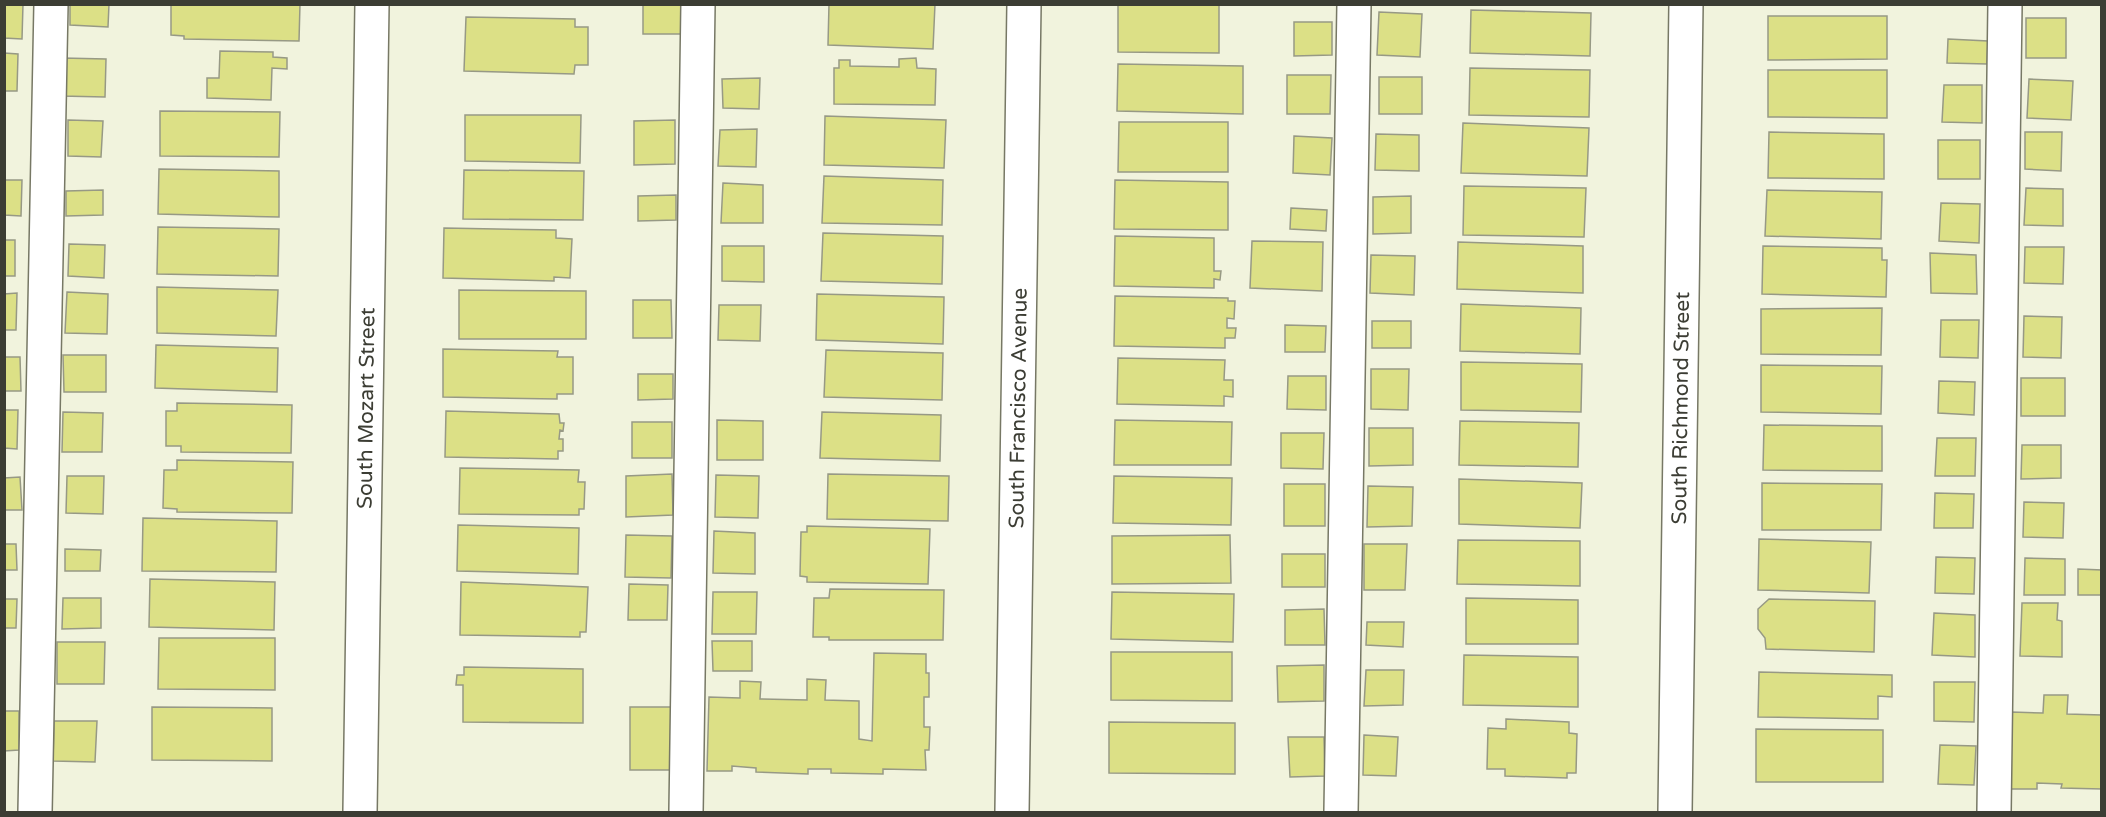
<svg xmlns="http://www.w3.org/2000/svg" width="2106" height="817" font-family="'Varela Round',sans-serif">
	<rect width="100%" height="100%" fill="#f1f3dd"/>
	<path fill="#dce086" stroke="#979985" stroke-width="1.5" d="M4,4H23L22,39L4,38Z
		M70,4H109L108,27L70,25Z
		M171,4H300L299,41L184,39V36L171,35Z
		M643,4H682L681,34H643Z
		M829,4H935L933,49L828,45Z
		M1118,4H1219V53L1118,52Z
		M1471,10L1591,13L1590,56L1470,53Z
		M1379,12L1422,14L1420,57L1377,55Z
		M1768,16H1887V59L1768,60Z
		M466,17L575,19V27H588V65H575L574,74L464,71Z
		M2026,18H2066V58H2026Z
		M1294,22H1332V55L1294,56Z
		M1948,39L1988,41L1987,64L1947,63Z
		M220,51L273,52V57L287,58V69L272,68L271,100L207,98V78H219Z
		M4,53L18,54L17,91H4Z
		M62,58L106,59L105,97L61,96Z
		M916,58L917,68L936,69L935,105L834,104V68H839V60H850V66L899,67V59Z
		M1118,64L1243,66V114L1117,111Z
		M1470,68L1590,70L1589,117L1469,115Z
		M1768,70H1887V118L1768,117Z
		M1287,75H1331L1330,114H1287Z
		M1379,77H1422V114H1379Z
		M760,78L759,109L723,108L722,79Z
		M2029,79L2073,81L2071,120L2027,118Z
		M1944,85H1982V123L1942,122Z
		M160,111L280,112L279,157L160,156Z
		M465,115H581L580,163L465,161Z
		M825,116L946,120L944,168L824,165Z
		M68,120L103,121L101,157L68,156Z
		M675,120V164L634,165V121Z
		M1119,122H1228V172H1118Z
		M1463,123L1589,128L1587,176L1461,173Z
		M757,129L756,167L718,166L720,130Z
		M1769,132L1884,134V179L1768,178Z
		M2025,132H2062L2061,171L2025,169Z
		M1376,134L1419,135V171L1375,170Z
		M1294,136L1332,138L1330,175L1293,173Z
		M1938,140H1980V179H1938Z
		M159,169L279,171V217L158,214Z
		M464,170L584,171L583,220L463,219Z
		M824,176L943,180L942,225L822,223Z
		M4,180H22L21,216L4,215Z
		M1115,180L1228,182V230L1114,229Z
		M723,183L763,185V223H721Z
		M1464,186L1586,188L1584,237L1463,235Z
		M2026,188L2063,189V226L2024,225Z
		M103,190V215L66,216V191Z
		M1767,190L1882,192L1881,239L1765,236Z
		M676,195V220L638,221V196Z
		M1411,196V233L1373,234V197Z
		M1941,203L1980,204L1979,243L1939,241Z
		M1291,208L1327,210L1326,231L1290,229Z
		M158,227L279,229L278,276L157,274Z
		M444,228L556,230V238L572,239L570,278L554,277V281L443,278Z
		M823,233L943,236L942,284L821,281Z
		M1115,236L1214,238V271H1221L1220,280L1214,279V288L1114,286Z
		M4,240H15V276H4Z
		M1252,241L1323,242L1322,291L1250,288Z
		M1458,242L1583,246V293L1457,289Z
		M69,244L105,245L104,278L68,276Z
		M722,246H764V282L722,281Z
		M1763,246L1882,248V260H1887L1886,297L1762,294Z
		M2025,247H2064L2063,284L2024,283Z
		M1930,253L1976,255L1977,294L1931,293Z
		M1371,255L1415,256L1414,295L1370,293Z
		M157,287L278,290L276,336L157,333Z
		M459,290L586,291V339H459Z
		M67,292L108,294L107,334L65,333Z
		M17,293L16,330H4V294Z
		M817,294L944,297L943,344L816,340Z
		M1115,296L1228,298V301H1235L1234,319L1227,318V328H1236L1235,338H1225V348L1114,346Z
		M633,300H671L672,338H633Z
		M1461,304L1581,308L1580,354L1460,351Z
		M719,305H761L760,341L718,340Z
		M1882,308L1881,355L1761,354V309Z
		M2024,316L2062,317L2061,358L2023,357Z
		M1941,320H1979L1978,358L1940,357Z
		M1372,321H1411V348H1372Z
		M1285,325L1326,326L1325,352H1285Z
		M156,345L278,348L277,392L155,388Z
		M443,349L558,351L557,357H573V394H557V399L443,397Z
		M826,350L943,353L942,400L824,397Z
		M63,355H106V392H64Z
		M4,357H20L21,391H4Z
		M1118,358L1225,360L1224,380H1233V397L1224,396V406L1117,404Z
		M1461,362L1582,364L1581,412L1461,410Z
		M1761,365L1882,366L1881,414L1761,412Z
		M1371,369H1409L1408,410L1371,409Z
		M638,374H673V399L638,400Z
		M1288,376H1326V410L1287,409Z
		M2021,378H2065V416H2021Z
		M1939,381L1975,382L1974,415L1938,413Z
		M177,403L292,405L291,453L181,452V446H166V411H177Z
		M4,410H18L17,449L4,448Z
		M446,411L559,414L560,423H564L563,431L560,430L559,439H563V451H558V459L445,457Z
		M63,412L103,413L102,452H62Z
		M822,412L941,415L940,461L820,458Z
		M717,420L763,421V460H717Z
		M1115,420L1232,422L1231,465H1114Z
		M1460,421L1579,423L1578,467L1459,465Z
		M632,422H672V458H632Z
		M1764,425L1882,426V471L1763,470Z
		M1369,428H1413V465L1369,466Z
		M1281,433H1324L1323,469L1281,468Z
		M1937,438H1976L1975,476H1935Z
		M2022,445H2061V478L2021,479Z
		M177,460L293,462L292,513L177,512V509L163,508L164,470H177Z
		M460,468L579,470L578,482H585L584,509H579V515L459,514Z
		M672,474L673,515L626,517V476Z
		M828,474L949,476L948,521L827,519Z
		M716,475L759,476L758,518L715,517Z
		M67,476H104L103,514L66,513Z
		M1114,476L1232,478L1231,525L1113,523Z
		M20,477L22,510H4V478Z
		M1459,479L1582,483L1580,528L1459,524Z
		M1762,483L1882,484L1881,530H1762Z
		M1284,484H1325V526H1284Z
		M1368,486L1413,487L1412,526L1367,527Z
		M1935,493L1974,494L1973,528H1934Z
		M2024,502L2064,503L2063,538L2023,537Z
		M143,518L277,521L276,572L142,571Z
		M458,525L579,528L578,574L457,571Z
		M807,526L930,529L928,584L807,582V577L800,576L801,532H807Z
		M714,531L755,533V574L713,573Z
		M626,535L672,536L671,578L625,577Z
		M1230,535L1231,583L1112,584V536Z
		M1759,539L1871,542L1869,593L1758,590Z
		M1458,540L1580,541V586L1457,584Z
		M4,544H16L17,570H4Z
		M1364,544H1407L1405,590H1364Z
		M65,549L101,550L100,571H65Z
		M1282,554H1325V587H1282Z
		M1936,557L1975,558L1974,594L1935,593Z
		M2025,558L2065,559V595H2024Z
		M2078,569L2102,570V595H2078Z
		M150,579L275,582L274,630L149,627Z
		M461,582L588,587L586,632H580V637L460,635Z
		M629,584L668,585L667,620H628Z
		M830,589L944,590L943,640H829V637H813L814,598H829Z
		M713,592H757L756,634H712Z
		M1112,592L1234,594L1233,642L1111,639Z
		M63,598H101V628L62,629Z
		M1466,598L1578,600V644H1466Z
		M4,599H17L16,628H4Z
		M1769,599L1875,601L1874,652L1766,649L1765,638L1758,629V609Z
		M2022,603H2058L2057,620L2062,621V657L2020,656Z
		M1324,609L1325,645H1285V610Z
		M1934,613L1975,615V657L1932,655Z
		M1367,622H1404L1403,647L1366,645Z
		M159,638H275V690L158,689Z
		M712,641H752V671H713Z
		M57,642H105L104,684H57Z
		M1111,652H1232V701L1111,700Z
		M874,653L926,654V673H929V697H924V727H930L929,750H925L926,770L883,769V774L831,773V769H808V774L756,772V768L732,766V771H707L709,697L740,698V681L761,682L760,699L807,700V679L826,680L825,700L859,701V739L872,741Z
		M1464,655L1578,657V707L1463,705Z
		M1324,665V701L1278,702L1277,666Z
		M464,667L583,669V723L463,722V685H456L457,675H464Z
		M1366,670H1404L1403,705L1364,706Z
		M1759,672L1892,675V697L1878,696V719L1758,717Z
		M1934,682H1975L1974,722L1934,721Z
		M2044,695H2068L2067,714L2102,715V789L2061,788L2062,784L2037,783V789H2010L2012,712L2043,713Z
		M152,707L272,708V761L152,760Z
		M630,707H673L674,770H630Z
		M4,711H19V750L4,751Z
		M1506,719L1569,722V733L1577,734L1576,773H1567V778L1505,776V769H1487L1488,728L1506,729Z
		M54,721H97L95,762L53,761Z
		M1109,722L1235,723V774L1109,773Z
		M1756,729L1883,730V782H1756Z
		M1364,735L1398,737L1396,776L1363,775Z
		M1288,737H1324L1325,776L1290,777Z
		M1940,745L1976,746L1974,785L1938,784Z"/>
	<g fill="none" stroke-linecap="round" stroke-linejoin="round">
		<g stroke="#777865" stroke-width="36">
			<g id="minor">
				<path d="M35,812L51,4"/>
				<path id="s1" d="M360,812L372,4"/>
				<path d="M686,812L698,4"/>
				<path id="s2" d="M1012,812L1024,4"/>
				<path d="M1341,812L1354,4"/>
				<path id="s3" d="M1675,812L1686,4"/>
				<path d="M1994,812L2005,4"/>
			</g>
		</g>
		<use href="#minor" stroke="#fff" stroke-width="33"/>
	</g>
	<g text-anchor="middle" stroke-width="4.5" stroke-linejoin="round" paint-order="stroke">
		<g font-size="21" fill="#3c3d34" stroke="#fefff6">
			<text dy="7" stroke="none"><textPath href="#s1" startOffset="404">South Mozart Street</textPath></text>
			<text dy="7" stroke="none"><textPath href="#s2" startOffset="404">South Francisco Avenue</textPath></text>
			<text dy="7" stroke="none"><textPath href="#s3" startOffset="404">South Richmond Street</textPath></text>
		</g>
	</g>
	<rect width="2106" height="817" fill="none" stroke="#3c3d34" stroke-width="12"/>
</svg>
